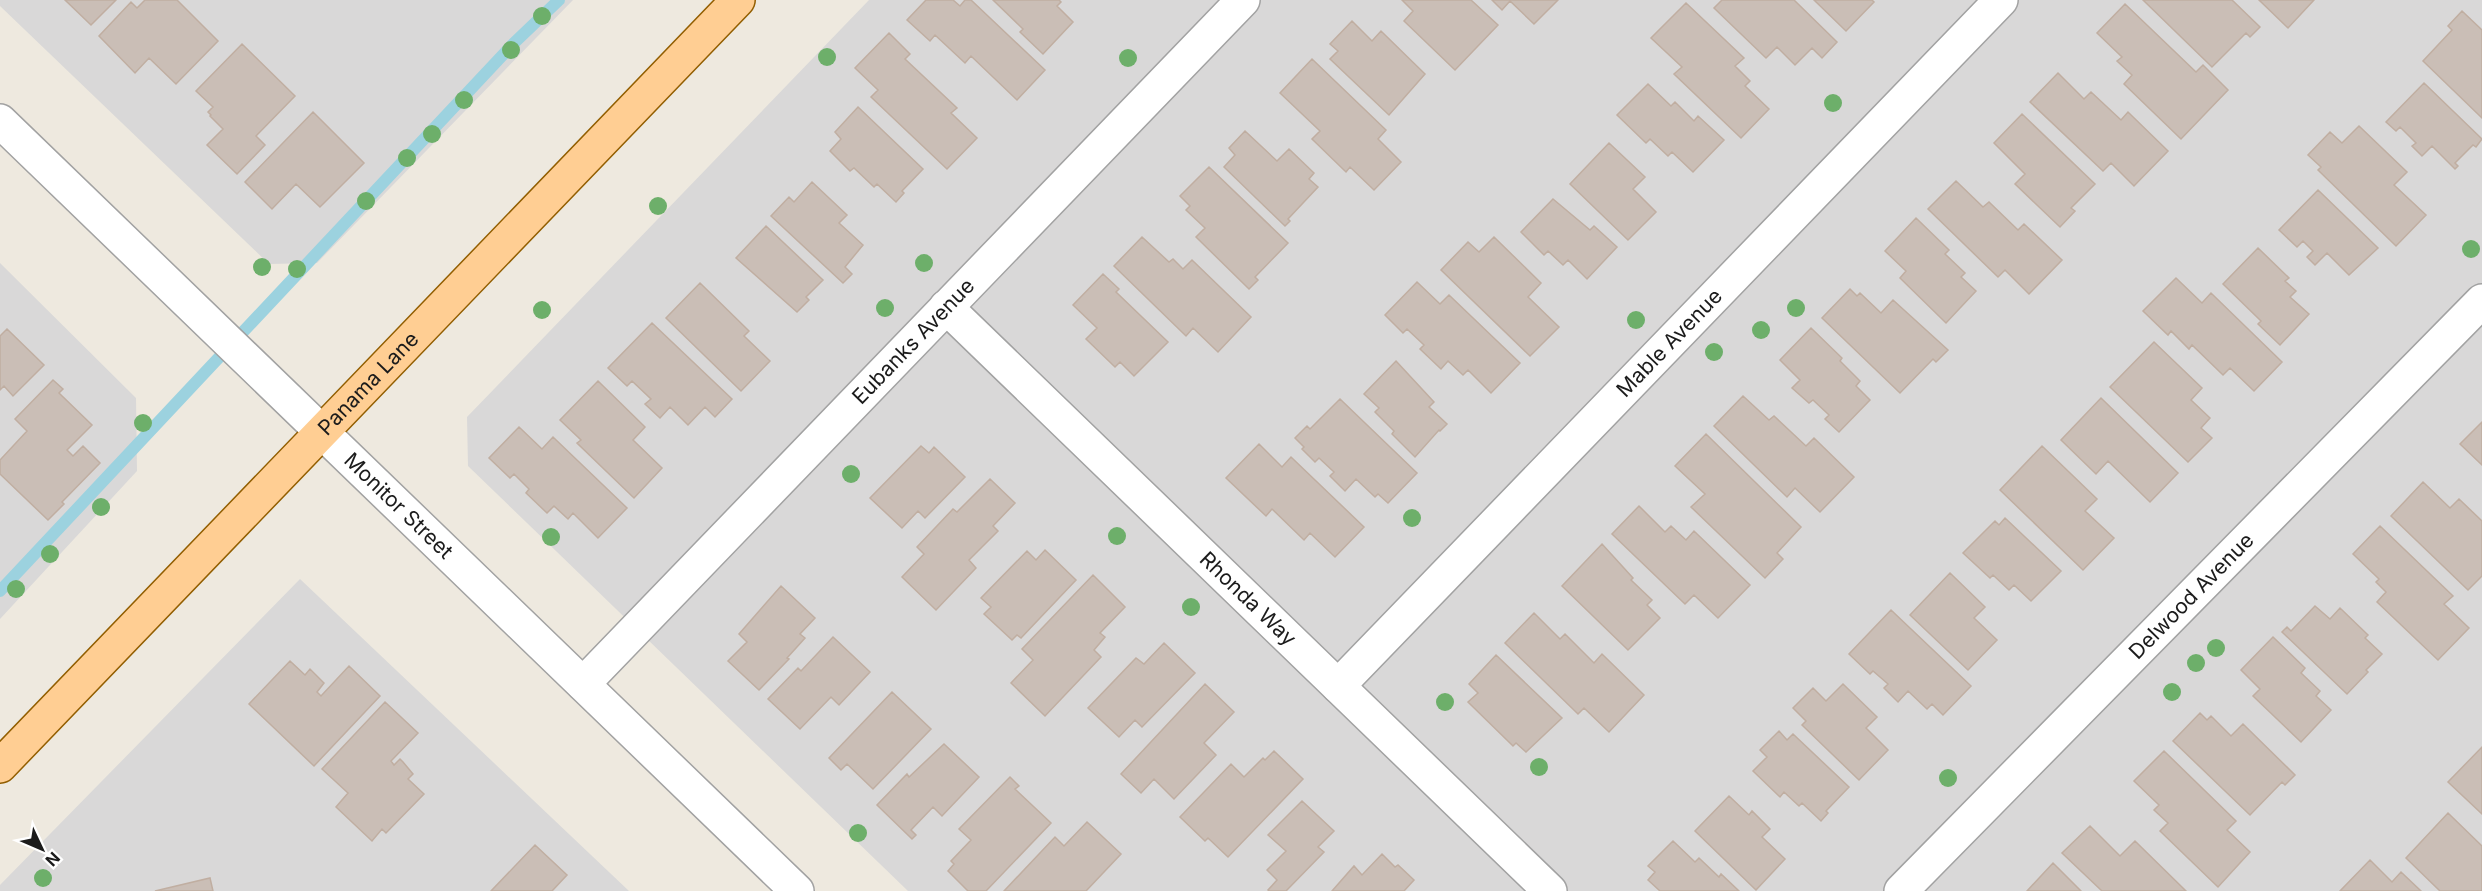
<svg xmlns="http://www.w3.org/2000/svg" width="2482" height="891" font-family="Inter,sans-serif">
	<rect width="100%" height="100%" fill="#eee9df"/>
	<path fill="#d9d8d8" d="M0,0H573L317,263L269,264L0,6Z
		M869,0H2482V891H908L468,466L467,417Z
		M0,263L136,398L137,471L0,619Z
		M300,579L629,891H0V885Z"/>
	<g fill="none" stroke-linecap="round" stroke-linejoin="round">
		<path stroke="#9cd2df" stroke-width="12" d="M0,591L514,43L559,0"/>
	</g>
	<path fill="#cabeb6" stroke="#c0aea1" stroke-width="1.5" d="M65,0H116L91,25Z
		M145,0H177L218,41L176,84L149,58L135,73L99,36L131,2L137,8Z
		M926,0H953L960,6L965,0H971L1045,70L1017,100L971,56L965,63L935,35L930,41L907,20Z
		M993,0H1059L1061,2L1057,6L1073,22L1043,54L1020,32L1023,29Z
		M1402,0H1471L1498,25L1455,70L1404,21L1413,11Z
		M1492,0H1558L1534,24L1510,1L1502,10Z
		M1722,0H1794L1837,42L1822,58L1812,48L1795,65L1777,47L1766,58L1714,8Z
		M1814,0H1872L1874,2L1846,31Z
		M2143,0H2232L2260,27L2250,37L2246,33L2212,67Z
		M2259,0H2314L2288,28Z
		M1686,3L1744,58L1735,66L1750,81L1745,86L1769,109L1741,138L1674,74L1682,67L1651,38Z
		M2125,4L2196,72L2203,65L2228,90L2181,139L2124,84L2132,75L2117,61L2122,57L2097,33Z
		M2462,11L2482,30V118L2423,61L2452,30L2448,26Z
		M1352,21L1372,41L1381,31L1425,74L1389,115L1330,59L1338,51L1330,44Z
		M889,33L910,54L905,59L957,108L951,113L977,138L947,169L871,97L878,90L855,68Z
		M242,44L295,96L256,136L265,145L237,174L207,145L223,129L210,116L211,115L208,112L213,107L196,91Z
		M1312,59L1386,130L1378,139L1401,162L1374,190L1350,167L1346,172L1312,139L1320,131L1280,93Z
		M2058,73L2084,99L2091,92L2121,120L2128,112L2168,151L2134,186L2111,163L2103,171L2030,102Z
		M2424,83L2482,139L2476,147L2473,145L2455,163L2458,166L2455,169L2432,146L2422,156L2412,146L2416,143L2400,127L2396,131L2386,122Z
		M1648,84L1671,106L1675,102L1694,121L1698,116L1724,140L1693,172L1672,152L1668,156L1650,139L1646,143L1617,115Z
		M858,107L923,169L902,191L904,193L896,202L877,184L874,187L854,168L850,171L830,151L841,139L835,132Z
		M313,112L364,163L320,207L296,184L272,209L245,182Z
		M2022,114L2095,184L2071,208L2075,211L2060,227L2015,184L2025,174L1994,143Z
		M2359,126L2407,172L2394,185L2426,215L2396,246L2318,170L2321,167L2308,155L2330,132L2342,143Z
		M1245,131L1277,161L1289,149L1314,173L1309,179L1318,187L1288,219L1290,221L1285,226L1224,167L1235,155L1229,148Z
		M1609,143L1645,177L1633,189L1656,212L1628,240L1570,184Z
		M1209,167L1288,243L1255,277L1258,280L1249,289L1196,237L1205,228L1186,210L1190,206L1180,196Z
		M1956,181L1983,207L1989,202L2018,230L2024,224L2062,260L2029,294L2005,270L1998,277L1928,209Z
		M812,182L847,215L839,223L863,245L845,267L852,274L843,283L771,216L789,197L794,202Z
		M2318,190L2378,248L2349,275L2327,253L2315,265L2307,257L2313,251L2303,241L2297,247L2279,230Z
		M1553,199L1590,230L1594,226L1617,247L1587,279L1568,260L1563,265L1548,251L1544,255L1521,232Z
		M1916,218L1949,250L1945,254L1965,273L1961,277L1976,291L1946,323L1900,278L1906,271L1885,251Z
		M766,226L823,280L806,297L809,300L797,312L736,258Z
		M1142,237L1169,262L1173,259L1183,269L1192,260L1251,317L1218,352L1193,328L1186,336L1114,266Z
		M1494,237L1541,283L1528,297L1559,327L1530,356L1441,270L1468,242L1479,252Z
		M2258,248L2289,278L2285,281L2296,291L2290,297L2309,314L2280,345L2258,324L2261,321L2223,284Z
		M1103,274L1119,289L1116,292L1168,342L1134,376L1120,362L1115,367L1086,339L1097,328L1073,305Z
		M2176,278L2202,303L2211,293L2282,362L2254,391L2230,368L2223,375L2192,345L2189,349L2171,331L2168,335L2143,311Z
		M1417,282L1440,304L1449,295L1520,363L1491,393L1468,370L1463,375L1448,361L1441,369L1420,349L1424,345L1407,329L1403,333L1385,315Z
		M700,283L749,331L744,336L770,361L741,391L666,318Z
		M1850,289L1857,296L1860,293L1881,313L1893,300L1948,350L1936,362L1933,359L1900,393L1822,318Z
		M652,323L732,399L715,417L705,407L688,425L670,407L660,418L645,404L651,399L632,381L627,386L608,368Z
		M1811,328L1842,358L1840,361L1860,381L1856,386L1870,400L1839,432L1825,419L1829,415L1813,400L1809,403L1792,388L1800,380L1780,360Z
		M7,329L44,365L13,396L4,386L0,390V336Z
		M2154,342L2202,388L2191,400L2210,418L2201,428L2212,438L2188,462L2110,387Z
		M1396,361L1434,402L1429,407L1447,424L1440,431L1439,430L1415,457L1392,434L1394,431L1375,412L1379,408L1364,394Z
		M53,380L63,389L59,393L92,425L67,450L73,456L83,446L100,463L62,502L64,504L48,520L0,474V460L27,431L15,419Z
		M598,381L645,427L633,440L662,468L634,498L577,443L581,440L560,420Z
		M1743,396L1769,420L1774,416L1806,446L1814,438L1854,477L1820,512L1795,488L1787,497L1714,426Z
		M2101,398L2178,473L2150,502L2108,461L2096,474L2061,440Z
		M1340,399L1417,473L1388,503L1378,494L1375,497L1356,479L1345,491L1330,476L1334,472L1319,458L1315,462L1302,449L1304,447L1295,438L1307,426L1310,429Z
		M2482,422V465L2460,444Z
		M519,427L542,449L553,437L627,508L598,538L573,513L568,519L554,506L547,513L526,493L529,489L514,474L510,478L489,458Z
		M1706,434L1801,527L1777,553L1783,559L1765,578L1691,507L1705,494L1675,466Z
		M1259,444L1282,467L1291,457L1364,527L1335,557L1310,533L1304,540L1272,509L1266,516L1226,478Z
		M921,446L929,453L934,447L965,477L925,518L918,511L902,528L870,498Z
		M2042,446L2097,499L2085,511L2114,538L2083,570L2000,490Z
		M990,479L1015,503L993,526L998,531L969,560L976,568L936,610L902,577L924,554L917,547L953,509L957,512Z
		M2423,482L2450,508L2459,499L2482,521V576L2468,590L2391,516Z
		M1639,506L1665,532L1671,526L1686,540L1694,531L1750,585L1718,618L1694,595L1685,604L1612,534Z
		M2005,518L2061,571L2031,601L2014,585L2009,590L1993,575L1990,578L1963,553L1995,521L1999,525Z
		M2380,526L2453,596L2444,604L2469,628L2438,660L2377,602L2386,592L2376,582L2379,579L2353,554Z
		M1602,544L1633,578L1631,580L1652,600L1647,605L1660,618L1628,650L1562,586Z
		M1045,550L1076,580L1021,638L1017,635L1012,640L984,614L991,607L981,598L1027,551L1036,560Z
		M1950,573L1985,607L1974,618L1997,640L1968,670L1910,615Z
		M1093,575L1125,607L1100,633L1105,637L1094,650L1101,657L1045,716L1011,683L1033,660L1022,649Z
		M781,586L815,618L800,634L805,638L787,658L789,659L759,690L728,661L747,642L739,634Z
		M2315,606L2330,619L2340,608L2368,635L2365,638L2382,654L2366,670L2368,672L2347,694L2282,632L2287,627L2291,631Z
		M1891,610L1971,686L1943,715L1932,704L1927,709L1908,691L1898,702L1884,688L1888,684L1873,671L1870,674L1849,654Z
		M1534,613L1560,639L1565,634L1594,663L1602,654L1644,695L1609,732L1584,708L1578,714L1505,643Z
		M833,637L870,672L839,705L831,697L800,729L768,699L798,668L801,671Z
		M2273,637L2305,668L2301,673L2320,691L2316,696L2331,710L2301,742L2253,696L2260,689L2241,670Z
		M1164,643L1195,673L1142,727L1135,720L1119,737L1088,708L1136,658L1144,664Z
		M1496,655L1562,718L1526,752L1516,743L1513,746L1468,702L1478,693L1469,684Z
		M290,661L305,675L310,669L324,683L317,692L321,696L349,666L380,696L314,766L249,704Z
		M1205,684L1234,712L1204,743L1216,755L1174,799L1154,779L1141,793L1121,774Z
		M1843,684L1877,717L1866,728L1888,750L1859,780L1802,725L1806,721L1793,708L1813,688L1826,701Z
		M892,692L931,729L873,789L847,764L841,770L829,758Z
		M385,702L418,733L391,761L394,765L400,759L403,762L413,774L408,779L424,794L386,833L382,829L372,841L336,807L348,793L322,769Z
		M2200,713L2207,720L2211,716L2231,736L2243,724L2295,775L2285,785L2282,782L2250,815L2173,741Z
		M1779,731L1787,740L1793,734L1849,787L1826,811L1828,813L1821,821L1802,803L1799,806L1784,792L1780,797L1753,771L1767,757L1760,750Z
		M944,744L979,777L942,816L933,807L911,830L916,835L912,839L877,805L907,774L909,777Z
		M2482,747V814L2448,782Z
		M1274,751L1303,779L1228,857L1208,838L1205,841L1180,817L1231,764L1244,777L1263,758L1265,760Z
		M2164,751L2236,821L2227,830L2250,852L2218,887L2160,831L2168,823L2154,810L2159,805L2134,781Z
		M1010,777L1019,786L1015,789L1051,823L986,891H968L948,871L954,864L951,861L971,840L959,829Z
		M1729,796L1749,815L1752,811L1770,829L1762,837L1785,859L1756,890L1695,831Z
		M1302,801L1334,831L1318,847L1324,852L1286,891H1269L1268,890L1277,880L1267,870L1286,851L1268,835Z
		M2448,813L2482,846V891H2440L2406,858Z
		M1087,822L1121,854L1086,891H1004L1055,837L1064,846Z
		M2090,826L2120,856L2135,841L2186,891H2102L2062,853Z
		M1673,841L1695,862L1699,858L1719,877L1721,874L1739,891H1660L1648,880L1655,872L1648,866Z
		M535,845L567,875L552,891H491Z
		M1382,854L1395,867L1398,865L1414,880L1404,891H1332L1354,866L1362,875Z
		M2370,860L2392,882L2401,872L2421,891H2340Z
		M2053,863L2081,891H2027Z
		M210,878L213,891H155Z"/>
	<g fill="none" stroke-linecap="round" stroke-linejoin="round">
		<g stroke="#a2a2a2" stroke-width="36">
			<g id="minor">
				<path id="s1" d="M0,121L797,891"/>
				<path id="s2" d="M946,307L1550,891"/>
				<path id="s3" d="M583,684L1243,0"/>
				<path id="s4" d="M1338,686L2001,0"/>
				<path id="s5" d="M1901,891L2482,301"/>
			</g>
		</g>
		<g stroke="#925e00" stroke-width="36">
			<g id="major">
				<path id="s6" d="M0,766L738,0"/>
			</g>
		</g>
		<use href="#minor" stroke="#fff" stroke-width="33"/>
		<use href="#major" stroke="#ffce93" stroke-width="33"/>
	</g>
	<g fill="#6daf6a">
		<circle cx="542" cy="16" r="9"/>
		<circle cx="511" cy="50" r="9"/>
		<circle cx="827" cy="57" r="9"/>
		<circle cx="1128" cy="58" r="9"/>
		<circle cx="464" cy="100" r="9"/>
		<circle cx="1833" cy="103" r="9"/>
		<circle cx="432" cy="134" r="9"/>
		<circle cx="407" cy="158" r="9"/>
		<circle cx="366" cy="201" r="9"/>
		<circle cx="658" cy="206" r="9"/>
		<circle cx="2471" cy="249" r="9"/>
		<circle cx="924" cy="263" r="9"/>
		<circle cx="262" cy="267" r="9"/>
		<circle cx="297" cy="269" r="9"/>
		<circle cx="885" cy="308" r="9"/>
		<circle cx="1796" cy="308" r="9"/>
		<circle cx="542" cy="310" r="9"/>
		<circle cx="1636" cy="320" r="9"/>
		<circle cx="1761" cy="330" r="9"/>
		<circle cx="1714" cy="352" r="9"/>
		<circle cx="143" cy="423" r="9"/>
		<circle cx="851" cy="474" r="9"/>
		<circle cx="101" cy="507" r="9"/>
		<circle cx="1412" cy="518" r="9"/>
		<circle cx="1117" cy="536" r="9"/>
		<circle cx="551" cy="537" r="9"/>
		<circle cx="50" cy="554" r="9"/>
		<circle cx="16" cy="589" r="9"/>
		<circle cx="1191" cy="607" r="9"/>
		<circle cx="2216" cy="648" r="9"/>
		<circle cx="2196" cy="663" r="9"/>
		<circle cx="2172" cy="692" r="9"/>
		<circle cx="1445" cy="702" r="9"/>
		<circle cx="1539" cy="767" r="9"/>
		<circle cx="1948" cy="778" r="9"/>
		<circle cx="858" cy="833" r="9"/>
		<circle cx="43" cy="878" r="9"/>
	</g>
	<g text-anchor="middle" stroke-width="6" stroke-linejoin="round" paint-order="stroke">
		<g font-size="21" fill="#1b1b1b" stroke="#fff">
			<text dy="7" stroke="none"><textPath href="#s3" startOffset="476">Eubanks Avenue</textPath></text>
			<text dy="7" stroke="none"><textPath href="#s4" startOffset="477">Mable Avenue</textPath></text>
			<text dy="7" stroke="none"><textPath href="#s6" startOffset="531">Panama Lane</textPath></text>
			<text dy="7" stroke="none"><textPath href="#s1" startOffset="554">Monitor Street</textPath></text>
			<text dy="7" stroke="none"><textPath href="#s5" startOffset="414">Delwood Avenue</textPath></text>
			<text dy="7" stroke="none"><textPath href="#s2" startOffset="420">Rhonda Way</textPath></text>
		</g>
	</g>
	<g transform="translate(42 849) rotate(134)" stroke="#ffffff" stroke-width="4.5" paint-order="stroke">
	<path d="M0-4.5L10 22L0 15L-10 22Z" fill="#1b1b1b"/>
	<text y="-9" font-size="16" font-weight="bold" text-anchor="middle" fill="#1b1b1b">N</text>
	</g>
</svg>
